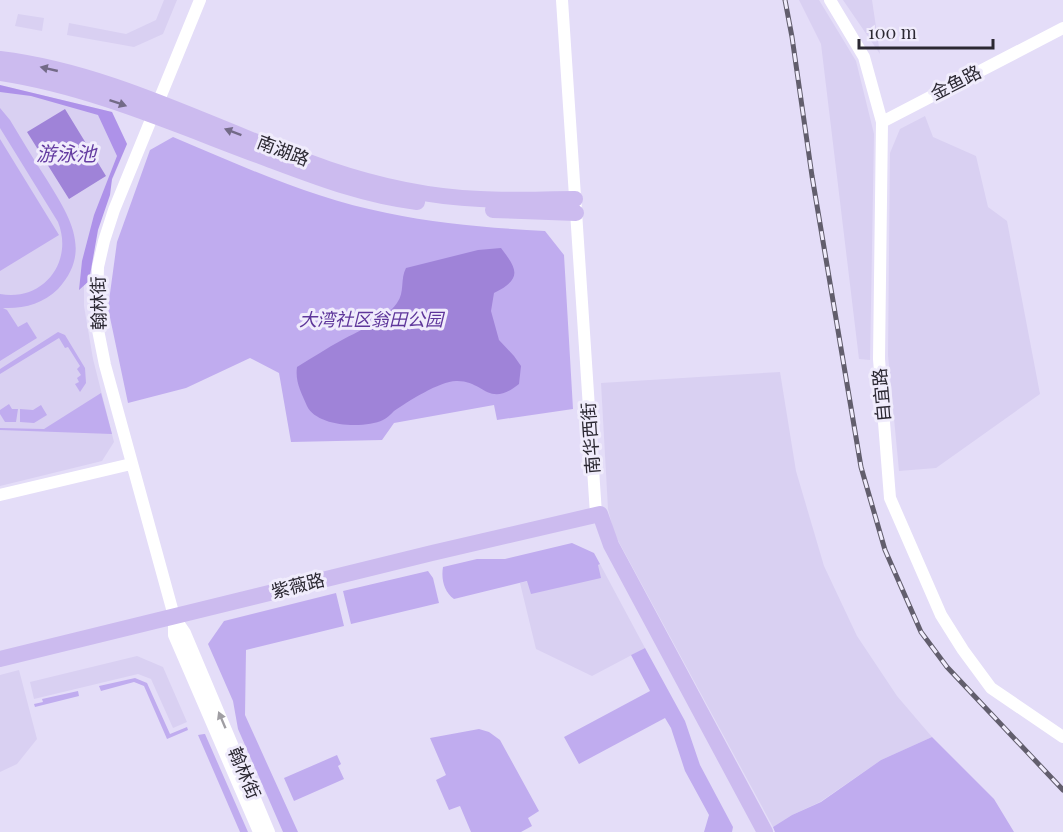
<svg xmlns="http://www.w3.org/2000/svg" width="1063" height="832" font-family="'Playfair Display','Noto Sans SC',serif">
	<rect width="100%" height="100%" fill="#e4ddf8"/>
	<path fill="#d9d0f2" d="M164,0H177L163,34L134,47L67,35L69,23L126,34L156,20Z
		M799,0H819L856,61L874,134L870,360L859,359L821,44Z
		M843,0H872L880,54Z
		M18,14L44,18L42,31L15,26Z
		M0,85L112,112L127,144L98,214L84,286V306L93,359L114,442L102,461L0,486Z
		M925,116L933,137L976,156L988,207L1007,221L1040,394L936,468L899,471L888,355L890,153L900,129Z
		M780,372L796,471L824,566L857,636L897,696L932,737L881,760L820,802L792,815L773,827L614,533L608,509L601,383Z
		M600,564L645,648L592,676L536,649L520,583Z
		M137,656L163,667L187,722L173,728L151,679L138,674L34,699L30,682Z
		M19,670L37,739L17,764L0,772V675Z"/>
	<path fill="#c0acef" d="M0,108L10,120C22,140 34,160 47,180C69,216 93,251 58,289C43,304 23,309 3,308L7,310L18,327L27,322L37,338L0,361V294C43,302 74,262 58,222L0,128Z
		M173,137C242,166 313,199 387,213C439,224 492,228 545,231L564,255L573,409L497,420L494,405L394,423L382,440L291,442L279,373L250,358L186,388L128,403L108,308L117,242L150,150Z
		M0,139L59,235L0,271Z
		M58,332L65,335L85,368L86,383L80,392L75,384L79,382L77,378L81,375L77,369L80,366L68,347L65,348L59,338L0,374V369Z
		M101,393L112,434L0,430V428L44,429Z
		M9,404L12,409H18L16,422H5L0,414V410Z
		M41,405L47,415L34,423L20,422V409L33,410Z
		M572,543L594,553L600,564L598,565L601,578L531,594L527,581L454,599C444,592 441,579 443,567L477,559H505Z
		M428,571L433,578L439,603L351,624L343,591Z
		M336,593L344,626L246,650L245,715L298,832H283L238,729L233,701L208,644L224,621Z
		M645,648L685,721L700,765L733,827L732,832H704L709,815L685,771L671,728L665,718L579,764L564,737L650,691L631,655Z
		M135,678L147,683L170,734L187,727L188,730L167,739L144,686L134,682L101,691L99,686Z
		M78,691L79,696L35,707L34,704L43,702L42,699Z
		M479,729L489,732L500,740L539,811L528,818L532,826L521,832H471L460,806L449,810L436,780L446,775L430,738Z
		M204,734H205L248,832H240L198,735Z
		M932,737L994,799L1014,832H775L773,827L792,815L821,802L881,760Z
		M337,755L341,764L338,766L344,779L294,801L284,778Z"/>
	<path fill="#ae92e9" d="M0,85L112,112L127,144L112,179L110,195L98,230L89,281L79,290L82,261L94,215L117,156L98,115L31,96L0,92Z"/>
	<path fill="#9f83d8" d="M65,109L106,176L69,199L27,132Z
		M501,248C518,270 522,279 494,293L491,311L499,340L514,356L521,366L519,384C488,409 484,380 456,381C440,381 407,402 394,411C391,414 387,418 383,420C364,429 317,427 307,406C301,392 295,382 297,367C312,358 327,348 342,340C362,329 383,322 397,303C405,292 400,279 406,268L478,250Z"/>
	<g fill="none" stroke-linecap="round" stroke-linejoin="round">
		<path stroke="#fff" stroke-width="12" d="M200,0L114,210L104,241L98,267L97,304L98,330L105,365L174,616V635L259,832
			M562,0L596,514
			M830,0L864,57L882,122L879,359L890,498L941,615L963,650L991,688L1063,737
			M882,122L1063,28
			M0,495L131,464
			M174,617L185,633L269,832"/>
		<path stroke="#ccbbef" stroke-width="16" d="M0,59C115,73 219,132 328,169C375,185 430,197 480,199C511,201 544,199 575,199
			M0,73C93,87 181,127 268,159C316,177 365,196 417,202
			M493,210L576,213
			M0,659L432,553L600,514L611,545L765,832"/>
		<g stroke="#625e6d" stroke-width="5">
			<path id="rail" d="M785,0L792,37L812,176L861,467L885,550L921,632L947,667L1063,790"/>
		</g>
		<use href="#rail" stroke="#f0ecfc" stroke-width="3" stroke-dasharray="9" stroke-linecap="butt"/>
	</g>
	<defs><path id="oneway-solid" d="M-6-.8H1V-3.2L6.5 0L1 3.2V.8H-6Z" transform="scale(1.5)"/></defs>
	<g fill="#736a87">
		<use href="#oneway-solid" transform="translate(49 69) rotate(-167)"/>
		<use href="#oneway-solid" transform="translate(118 103) rotate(19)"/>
		<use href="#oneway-solid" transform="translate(233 132) rotate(-159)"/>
	</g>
	<use fill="#a09ea3" href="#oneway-solid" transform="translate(222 720) rotate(-113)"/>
	<g text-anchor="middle" stroke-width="6" stroke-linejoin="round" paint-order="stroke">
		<g font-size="18" fill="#2b2832" stroke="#f0ecfc">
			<text transform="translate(956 83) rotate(-27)" y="6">金鱼路</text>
			<text transform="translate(283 151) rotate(21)" y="6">南湖路</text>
			<text transform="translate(99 303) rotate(-91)" y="6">翰林街</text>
			<text transform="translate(882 395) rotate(-95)" y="6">自宜路</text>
			<text transform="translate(591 438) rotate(-94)" y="6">南华西街</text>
			<text transform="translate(298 586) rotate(-14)" y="6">紫薇路</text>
			<text transform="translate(244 773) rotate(67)" y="6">翰林街</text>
		</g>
		<g font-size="18" font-style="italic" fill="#5e369a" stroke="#f0ecfc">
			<text x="371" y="326">大湾社区翁田公园</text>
		</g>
		<g font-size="20" font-style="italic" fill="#643ca1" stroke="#f0ecfc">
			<text x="66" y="161">游泳池</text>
		</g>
	</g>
	<path d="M859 39v9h134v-9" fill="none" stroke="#2b2832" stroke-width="3"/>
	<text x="868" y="39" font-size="18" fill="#2b2832" stroke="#f0ecfc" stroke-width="4.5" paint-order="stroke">100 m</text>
</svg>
